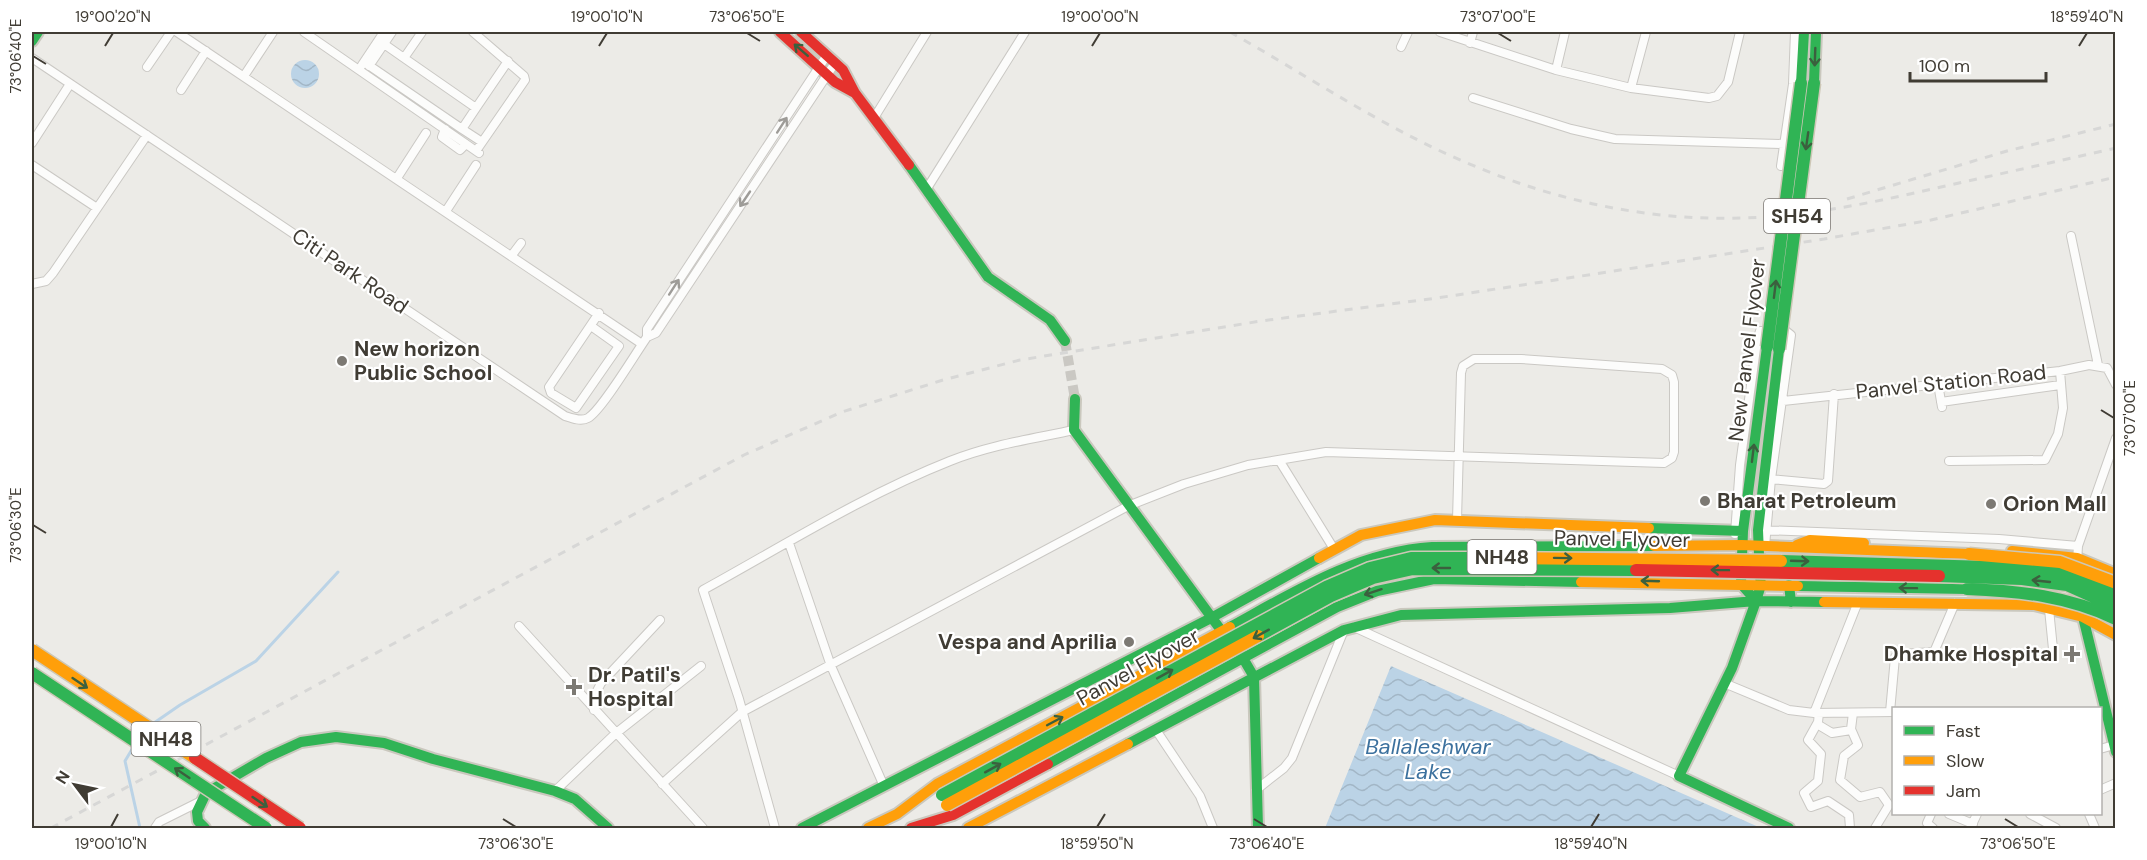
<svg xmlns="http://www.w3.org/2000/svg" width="2147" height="860" font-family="'DM Sans',sans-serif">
	<defs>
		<pattern id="water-waves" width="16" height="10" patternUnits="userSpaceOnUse" patternTransform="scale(1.5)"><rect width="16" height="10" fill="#bbd3e6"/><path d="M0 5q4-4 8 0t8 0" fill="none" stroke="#a2b6c6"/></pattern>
	</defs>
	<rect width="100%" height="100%" fill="#ecebe7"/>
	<path fill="url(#water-waves)" d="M291 74a14 14 0 1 1 28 0a14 14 0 1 1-28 0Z
		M1391,666L1761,828H1325Z"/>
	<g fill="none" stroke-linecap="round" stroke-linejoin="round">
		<path stroke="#bbd3e6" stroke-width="3" d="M151,725L180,705L256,661L338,572
			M134,746L125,761L140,828"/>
		<path stroke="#cac8c3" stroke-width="10" stroke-dasharray="10 5" stroke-linecap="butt" d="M1065,341L1075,399"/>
		<g stroke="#cac8c4" stroke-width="10">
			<path id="street" d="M177,32L642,344
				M304,32L479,153
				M422,32L404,58L476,108L508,61
				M473,32L524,76L525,80L476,151
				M1440,32L1556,70L1631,88L1709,98L1717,96L1728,82L1740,32
				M1470,43L1473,32
				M384,44L404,58
				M1401,47L1408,32
				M32,58L565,416C571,418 581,422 588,418C602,410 635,354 647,337L656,333L835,63
				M364,62L462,129
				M362,65L384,32
				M369,66L392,32
				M147,67L171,32
				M1556,70L1565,32
				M244,76L273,32
				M1631,88L1646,32
				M181,90L206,51
				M1473,98L1571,129L1615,139L1784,144
				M476,108L462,129L482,142
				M874,118L927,32
				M445,129L442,137L460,150L466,144
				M32,143L70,84
				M32,165L97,208
				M1781,166L1793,84L1795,32
				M397,178L426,133
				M926,190L1025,32
				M446,211L476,165
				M2071,236L2098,365
				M512,255L521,243
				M32,284L46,281L53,273L147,135
				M591,326L619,346L576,408L551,393L549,387L599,313
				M647,337V329L827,55
				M1938,384L1942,407
				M1783,401L2060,371L2089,365L2107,368L2116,385
				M1941,402L2060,385
				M1279,460L1334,549
				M1949,461L2045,460L2058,434L2063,408L2060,371
				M1771,479L1824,484L1828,481L1834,394
				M1763,530L1999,539L2078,546
				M1735,534L1740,465L1757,341L1760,331H1786L1791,335L1771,479L1765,546
				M789,543L831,666L883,784
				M2077,562L2078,546L2116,438
				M2049,609L2053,649
				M519,626L703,828
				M1354,627L1679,776
				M1724,683L1789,710L1814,713L1894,712
				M594,710L595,695L601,683L660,620
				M1890,712L1895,657L1900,654L1934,652L1955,603
				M1814,713L1858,602
				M1819,713L1818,722L1808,740L1821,754L1818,781L1804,793L1811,807L1828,801L1849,815L1850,828
				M1853,713L1851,729L1858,745L1844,756L1840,780L1860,797L1880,792L1889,805L1875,828
				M1817,724L1832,733L1851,730
				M1156,730L1200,796L1213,828
				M2100,749L2114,745
				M662,784L742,712L1128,506L1184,484L1248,465L1326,452L1664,463L1672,458L1674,452V382L1672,375L1662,369L1521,359H1474L1463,366L1461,373L1457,520
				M1256,790L1284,768L1292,758L1344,630
				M2100,790L2116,783
				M555,791L615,734L701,666
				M1931,814L1927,823L1933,828
				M1949,814L1973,824
				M2030,814L2056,828
				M2089,814L2095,828
				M1971,827L1977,814
				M155,828L159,822L201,801
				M775,828L739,699L703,590C783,546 864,495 950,461C990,445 1032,439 1074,430"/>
		</g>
		<g stroke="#cac8be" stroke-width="14">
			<path id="fast" d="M32,41L38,32
				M1801,83L1804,32
				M1814,83L1816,32
				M909,165L988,277L1050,320L1065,341
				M1075,399L1074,430L1226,637
				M1649,528L1743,531
				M1759,555L1758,530L1779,349
				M1760,576L1761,585L1756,601L1741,584L1743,531L1767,347
				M1789,585L1791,602
				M1798,586L1967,589
				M1756,601L1732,668L1679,776L1789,828
				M2083,617L2116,752
				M1230,627C1294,592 1357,552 1432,547L1654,546
				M1240,653L1254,677L1258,828
				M1128,744L1344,630L1401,615L1670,608L1756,601L1824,602
				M1048,764L1337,607L1377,591L1434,579L1581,582
				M205,828L198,821L197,812L206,793L266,758L301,742L336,737L384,743L433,759L555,791L575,799L608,828
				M802,828L1211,618L1319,558"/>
		</g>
		<g stroke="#cac8be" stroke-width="14">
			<path id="slow" d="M1797,545L1810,540L1864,543
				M1654,546L1742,545L1969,554
				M2012,551L2077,558L2116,574
				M1319,558L1361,535L1435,520L1649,528
				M1581,582L1798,586
				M1824,602L2034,605L2083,617L2116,635
				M868,828L897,814L937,784L1230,627
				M968,828L1128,744"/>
		</g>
		<g stroke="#cac8be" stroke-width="14">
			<path id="jam" d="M780,32L835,82L855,93
				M801,32L843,70L855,93L909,165
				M911,828L953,815L1048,764"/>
		</g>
		<use href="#street" stroke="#fcfcfb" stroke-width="8"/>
		<use href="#fast" stroke="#30b455" stroke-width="10"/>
		<use href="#slow" stroke="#ff9f0a" stroke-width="10"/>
		<use href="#jam" stroke="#e5322d" stroke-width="10"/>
		<path stroke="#d7d7d6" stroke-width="3" stroke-dasharray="8 8" stroke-linecap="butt" d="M1230,32C1311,78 1390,132 1477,167C1560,202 1652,221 1742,218C1810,216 1876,202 1941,187C2000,174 2058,161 2116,148
			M1847,199L2007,151L2116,124
			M51,828L744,455L842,412L943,380L1020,360L1261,321L1437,298L1824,239L1931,220L2116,177"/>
		<g stroke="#cdc7b6" stroke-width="15" stroke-linecap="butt">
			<path id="fast-bridge" d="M1767,347L1801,83
				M1779,349L1814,83
				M1781,561L2023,568L2071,575L2116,594
				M1939,576L2022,579L2067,585L2116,607
				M1967,589C2020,591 2068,596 2116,619
				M1258,636L1331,596L1373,578L1413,569L1636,570
				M32,673L266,828
				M942,795L1326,587L1370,568L1411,558H1505"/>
		</g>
		<g stroke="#cdc7b6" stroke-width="15" stroke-linecap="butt">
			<path id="slow-bridge" d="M1969,554L2060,562L2116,583
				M1505,558L1781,561
				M32,650L195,758
				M947,805L1258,636"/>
		</g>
		<g stroke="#cdc7b6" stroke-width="15" stroke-linecap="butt">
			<path id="jam-bridge" d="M1636,570L1939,576
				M195,758L300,828"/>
		</g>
		<use href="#fast-bridge" stroke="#30b455" stroke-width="12"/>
		<use href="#slow-bridge" stroke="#ff9f0a" stroke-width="12"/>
		<use href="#jam-bridge" stroke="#e5322d" stroke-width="12"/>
	</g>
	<defs><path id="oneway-shaft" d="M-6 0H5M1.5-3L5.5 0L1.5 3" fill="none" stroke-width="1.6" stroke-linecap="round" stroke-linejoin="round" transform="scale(1.5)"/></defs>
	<g stroke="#3b603e">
		<use href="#oneway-shaft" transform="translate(801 50) rotate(-139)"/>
		<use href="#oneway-shaft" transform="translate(1815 57) rotate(92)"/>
		<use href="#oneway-shaft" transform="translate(1807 141) rotate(98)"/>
		<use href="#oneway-shaft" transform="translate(1775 289) rotate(-83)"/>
		<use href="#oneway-shaft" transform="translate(1753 453) rotate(-83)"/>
		<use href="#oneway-shaft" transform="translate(1563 558) rotate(1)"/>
		<use href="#oneway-shaft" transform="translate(1800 561) rotate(2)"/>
		<use href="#oneway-shaft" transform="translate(1441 568) rotate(-180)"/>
		<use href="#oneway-shaft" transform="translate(1720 570) rotate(-179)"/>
		<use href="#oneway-shaft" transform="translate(1650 581) rotate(-178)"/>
		<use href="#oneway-shaft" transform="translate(2041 581) rotate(-174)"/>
		<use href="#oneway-shaft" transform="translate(1908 588) rotate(-179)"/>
		<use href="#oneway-shaft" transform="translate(1373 592) rotate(162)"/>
		<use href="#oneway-shaft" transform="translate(1261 634) rotate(151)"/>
		<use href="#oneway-shaft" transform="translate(1165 674) rotate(-29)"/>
		<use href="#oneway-shaft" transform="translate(80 683) rotate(34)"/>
		<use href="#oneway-shaft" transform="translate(1055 721) rotate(-28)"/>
		<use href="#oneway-shaft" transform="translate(993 768) rotate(-29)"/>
		<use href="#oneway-shaft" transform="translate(182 773) rotate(-146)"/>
		<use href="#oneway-shaft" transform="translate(260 802) rotate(34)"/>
	</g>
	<g stroke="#9e9c98">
		<use href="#oneway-shaft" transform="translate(782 125) rotate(-57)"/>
		<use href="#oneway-shaft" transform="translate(745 199) rotate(124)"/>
		<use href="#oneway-shaft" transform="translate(674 287) rotate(-57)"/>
	</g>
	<path fill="none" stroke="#403c34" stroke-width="2" d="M747,33L760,41M1498,33L1511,41M105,46L113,33M599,46L607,33M1092,46L1100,33M2079,46L2087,33M33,56L46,64M2101,410L2114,418M33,525L46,533M503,819L516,827M1254,819L1267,827M2005,819L2018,827M111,827L118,814M1097,827L1105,814M1591,827L1599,814"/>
	<g fill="#7c7973" stroke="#fff" stroke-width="2">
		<circle cx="342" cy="361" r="6"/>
		<circle cx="1705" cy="501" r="6"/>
		<circle cx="1991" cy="504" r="6"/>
		<circle cx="1129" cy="642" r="6"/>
		<path d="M2069 645h6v6h6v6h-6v6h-6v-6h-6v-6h6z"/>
		<path d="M571 678h6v6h6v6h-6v6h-6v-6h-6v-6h6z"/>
	</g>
	<g text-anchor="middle" stroke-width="4.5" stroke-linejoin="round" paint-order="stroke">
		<g fill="#fff" stroke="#797671" stroke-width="1.5">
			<rect x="1764" y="199" width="66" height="34" rx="4.5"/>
			<rect x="1467.5" y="540" width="69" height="34" rx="4.5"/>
			<rect x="131.5" y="722" width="69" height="34" rx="4.5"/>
		</g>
		<g font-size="20" font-weight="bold" fill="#403c34">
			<text x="1797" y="223">SH54</text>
			<text x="1502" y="564">NH48</text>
			<text x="166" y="746">NH48</text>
		</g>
		<g font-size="21" fill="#403c34" stroke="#fff">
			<text transform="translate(350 271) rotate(34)" y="7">Citi Park Road</text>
			<text transform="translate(1747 350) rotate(-83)" y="7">New Panvel Flyover</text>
			<text transform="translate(1951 382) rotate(-6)" y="7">Panvel Station Road</text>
			<text transform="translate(1622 539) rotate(1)" y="7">Panvel Flyover</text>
			<text transform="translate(1138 667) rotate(-29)" y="7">Panvel Flyover</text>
		</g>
		<g font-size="21" font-weight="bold" fill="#403c34" stroke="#fff" text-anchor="start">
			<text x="354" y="356">New horizon<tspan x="354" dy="24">Public School</tspan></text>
			<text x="1717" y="508">Bharat Petroleum</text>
			<text x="2003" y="511">Orion Mall</text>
			<text x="1117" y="649" text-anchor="end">Vespa and Aprilia</text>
			<text x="2058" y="661" text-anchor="end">Dhamke Hospital</text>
			<text x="588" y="682">Dr. Patil's<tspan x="588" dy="24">Hospital</tspan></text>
		</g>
		<g font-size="22" font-style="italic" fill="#3c719e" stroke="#fff">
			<text x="1428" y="754">Ballaleshwar<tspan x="1428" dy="25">Lake</tspan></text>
		</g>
	</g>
	<rect width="2147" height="860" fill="none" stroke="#ffffff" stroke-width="66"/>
	<rect x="1892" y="707" width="210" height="108" fill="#ffffff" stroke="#b3b1ae" stroke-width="1.5"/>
	<rect x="1904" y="726" width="30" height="9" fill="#30b455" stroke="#b3b1ae" stroke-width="1.5"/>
	<text x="1946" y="737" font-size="18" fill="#403c34">Fast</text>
	<rect x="1904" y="756" width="30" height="9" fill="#ff9f0a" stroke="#b3b1ae" stroke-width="1.5"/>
	<text x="1946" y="767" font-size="18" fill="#403c34">Slow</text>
	<rect x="1904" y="786" width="30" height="9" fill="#e5322d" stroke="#b3b1ae" stroke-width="1.5"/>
	<text x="1946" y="797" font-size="18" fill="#403c34">Jam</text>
	<g transform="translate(75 785) rotate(302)" stroke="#ffffff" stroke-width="4.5" paint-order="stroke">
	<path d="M0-4.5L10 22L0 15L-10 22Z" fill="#403c34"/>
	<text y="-9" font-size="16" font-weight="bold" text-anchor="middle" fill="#403c34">N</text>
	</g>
	<path d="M1910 72v9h136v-9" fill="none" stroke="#403c34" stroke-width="3"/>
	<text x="1919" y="72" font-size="18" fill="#403c34" stroke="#ffffff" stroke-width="4.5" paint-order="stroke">100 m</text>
	<rect x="33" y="33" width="2081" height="794" fill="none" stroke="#403c34" stroke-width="2"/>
	<g font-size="15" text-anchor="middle" fill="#403c34">
		<text x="113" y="22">19°00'20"N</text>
		<text x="607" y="22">19°00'10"N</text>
		<text x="747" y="22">73°06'50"E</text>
		<text x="1100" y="22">19°00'00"N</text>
		<text x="1498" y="22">73°07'00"E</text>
		<text x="2087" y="22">18°59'40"N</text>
		<text transform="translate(16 56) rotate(-90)" y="5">73°06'40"E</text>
		<text transform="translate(2130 418) rotate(-90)" y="5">73°07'00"E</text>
		<text transform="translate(16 525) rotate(-90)" y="5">73°06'30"E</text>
		<text x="111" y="849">19°00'10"N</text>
		<text x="516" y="849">73°06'30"E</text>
		<text x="1097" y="849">18°59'50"N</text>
		<text x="1267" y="849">73°06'40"E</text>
		<text x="1591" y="849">18°59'40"N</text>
		<text x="2018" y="849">73°06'50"E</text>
	</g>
</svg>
